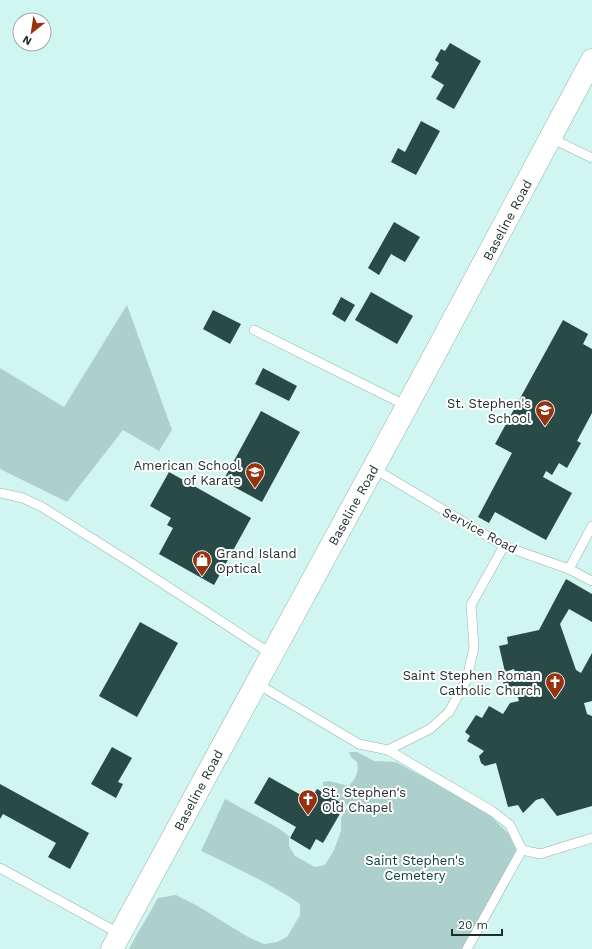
<svg xmlns="http://www.w3.org/2000/svg" width="592" height="949" font-family="'Work Sans',sans-serif">
	<rect width="100%" height="100%" fill="#d1f6f2"/>
	<path fill="#add0cc" d="M127,305L172,430L159,451L123,430L67,502L0,469V368L64,407Z
		M349,752H357L374,761L396,762L438,785L488,814L508,833L517,852L462,949H129C138,931 149,915 158,898L176,895L196,905L248,937L264,944L277,942L287,937L300,915V904C269,883 235,867 201,851L225,799L278,828L289,836V846L295,856L315,867L325,865L334,850L341,831V818L348,806L323,790V782L329,781L349,786C356,777 359,773 357,762L351,757Z"/>
	<path fill="#294a47" d="M450,43L481,61L454,109L436,99L444,85L431,77L439,63L435,60L441,49L445,51Z
		M421,121L440,131L416,175L391,162L398,148L405,152Z
		M394,222L420,237L405,262L391,254L379,275L368,268Z
		M371,292L413,316L397,344L355,320Z
		M341,297L355,305L345,322L332,314Z
		M213,310L241,324L230,344L203,329Z
		M563,320L588,334L583,344L592,349V413L577,441L581,443L567,468L559,463L552,475L546,471L543,477L572,493L546,540L495,512L489,523L478,517L512,453L495,444Z
		M263,368L297,386L289,401L255,384Z
		M261,411L300,432L262,502L223,481Z
		M169,472L251,518L214,585L159,554L173,528L167,525L171,518L150,506Z
		M566,579L592,594V622L569,609L560,624L576,670L581,673L592,653V701L584,703L587,714L592,716V806L557,816L543,798L536,800L523,813L518,805L508,807L496,763L485,766L481,763L479,756L484,751L467,741L470,736L465,732L476,715L482,718L489,706L503,714L510,703L519,701L517,694L508,696L502,679L516,675L514,669L505,672L499,646L508,644L507,637L539,630Z
		M140,622L178,643L137,717L99,696Z
		M112,747L132,758L118,782L123,784L116,798L91,784Z
		M269,777L310,800L317,789L345,805L323,843L316,839L310,850L290,838L296,827L254,803Z
		M0,784L89,833L70,869L48,857L56,843L3,814L0,819Z"/>
	<g fill="none" stroke-linecap="round" stroke-linejoin="round">
		<g stroke="#91b4b0" stroke-width="10">
			<path id="lane" d="M551,138L592,158
				M254,330L407,406
				M373,468L504,546L569,569L592,581
				M0,493L23,498L42,507L136,566L271,654
				M569,569L592,526
				M256,683L359,744L388,750L430,729L449,712L467,679L474,647L471,605L504,546
				M388,750L492,811L510,825L522,850L540,854L592,838
				M0,868L120,934
				M467,949L522,850"/>
		</g>
		<g stroke="#91b4b0" stroke-width="23">
			<path id="secondary" d="M112,949L407,406L592,60"/>
		</g>
		<use href="#lane" stroke="#fff" stroke-width="9"/>
		<use href="#secondary" stroke="#fff" stroke-width="22"/>
	</g>
	<defs>
		<g id="school-pin" transform="scale(1)"><path d="M0 17L-7.5 6A9.5 9.5 0 1 1 7.5 6Z" fill="#98320e" stroke="#fff"/><path d="M0-5L7-2L0 1L-7-2ZM-4 1L0 2.5L4 1V4Q0 6-4 4Z" fill="#fff"/></g>
		<g id="shop-pin" transform="scale(1)"><path d="M0 17L-7.5 6A9.5 9.5 0 1 1 7.5 6Z" fill="#98320e" stroke="#fff"/><path d="M-5-2.5h2.3a2.7 3.5 0 0 1 5.4 0H5L5.5 6h-11ZM-1.5-2.5h3a1.5 2.3 0 0 0-3 0Z" fill="#fff"/></g>
		<g id="church-pin" transform="scale(1)"><path d="M0 17L-7.5 6A9.5 9.5 0 1 1 7.5 6Z" fill="#98320e" stroke="#fff"/><path d="M-1.2-6h2.4v3.5h3.3v2.4h-3.3V6h-2.4V-.1h-3.3v-2.4h3.3Z" fill="#fff"/></g>
	</defs>
	<g fill-rule="evenodd">
		<use href="#school-pin" x="545" y="410"/>
		<use href="#school-pin" x="255" y="472"/>
		<use href="#shop-pin" x="202" y="560"/>
		<use href="#church-pin" x="555" y="682"/>
		<use href="#church-pin" x="308" y="799"/>
	</g>
	<g text-anchor="middle" stroke-width="4" stroke-linejoin="round" paint-order="stroke">
		<g font-size="13" fill="#1f2e2c" stroke="#fff">
			<text transform="translate(507 220) rotate(-62)" y="5">Baseline Road</text>
			<text transform="translate(353 505) rotate(-61)" y="5">Baseline Road</text>
			<text transform="translate(480 530) rotate(28)" y="5">Service Road</text>
			<text transform="translate(198 790) rotate(-62)" y="5">Baseline Road</text>
		</g>
		<g font-size="13" fill="#1f2e2c" stroke="#fff" text-anchor="end">
			<text x="531" y="408">St. Stephen's<tspan x="531" dy="15">School</tspan></text>
			<text x="241" y="470">American School<tspan x="241" dy="15">of Karate</tspan></text>
			<text x="216" y="558" text-anchor="start">Grand Island<tspan x="216" dy="15">Optical</tspan></text>
			<text x="541" y="680">Saint Stephen Roman<tspan x="541" dy="15">Catholic Church</tspan></text>
			<text x="322" y="797" text-anchor="start">St. Stephen's<tspan x="322" dy="15">Old Chapel</tspan></text>
		</g>
		<g font-size="13" fill="#10413d" stroke="#fff">
			<text x="415" y="865">Saint Stephen's<tspan x="415" dy="15">Cemetery</tspan></text>
		</g>
	</g>
	<g transform="translate(32 32) rotate(210)"><circle r="19" fill="#ffffff" stroke="#a5abab"/>
	<path d="M0-3L7 15L0 10L-7 15Z" fill="#98320e"/>
	<text y="-6" font-size="11" font-weight="bold" text-anchor="middle" fill="#1f2e2c">N</text>
	</g>
	<path d="M452 929v6h50v-6" fill="none" stroke="#1f2e2c" stroke-width="2"/>
	<text x="458" y="929" font-size="12" fill="#1f2e2c" stroke="#ffffff" stroke-width="3" paint-order="stroke">20 m</text>
</svg>
